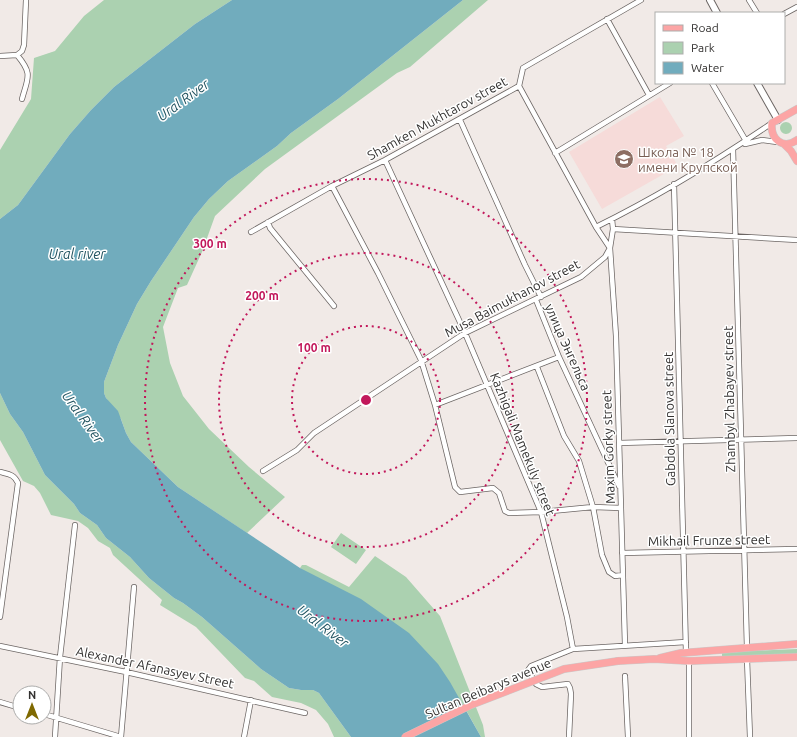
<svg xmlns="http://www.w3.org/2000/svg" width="797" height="737" font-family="Ubuntu,sans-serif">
	<rect width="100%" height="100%" fill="#f1eae7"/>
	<path fill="#f6dbd9" d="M660,97L684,136L666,146L678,166L602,209L569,152Z"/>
	<path fill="#abd1b0" d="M104,0H232L195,24L114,87L91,110L70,134L18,205L0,219V150L31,99L34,58L55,51L84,16Z
		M463,0H488L410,67L397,73L265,169L215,216L202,252L187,285L178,288L163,327L170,363L183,396L209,429L249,467L285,497L247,533L178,487L131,442L126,433L121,419L106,398L104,393V382L118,345L137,304L151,281L194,217L209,199L228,181L277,146L291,133L338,99Z
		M780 128a6 6 0 1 1 12 0a6 6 0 1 1-12 0Z
		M0,393L10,414L23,432L45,475L74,504L80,513L97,525L106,538L130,557L149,578L174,598L183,603L202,617L261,669L289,688L301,690H313L319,693L351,737H334L328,724L316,710L301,703L272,697L254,681L245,678L196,627L160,605L162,600L113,555L110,548L98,541L88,528L78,521L51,515L40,493L34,486L23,481L0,440Z
		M341,533L366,550L356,564L331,547Z
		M375,556L406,577L440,616L483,725L485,737H481L461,701L300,568L302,565H306L349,587Z
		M797,649V654L722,657V652Z"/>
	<path fill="#71acbd" d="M232,0H463L338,99L291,133L277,146L228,181L209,199L194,217L151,281L137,304L118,345L104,382V393L106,398L118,411L126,433L131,442L178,487L300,568L361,599L409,633L438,664L450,682L481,737H351L319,693L313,690H301L289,688L261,669L202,617L183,603L174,598L149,578L130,557L106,538L97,525L80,513L74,504L45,475L23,432L10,414L0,393V219L18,205L70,134L91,110L114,87L195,24Z"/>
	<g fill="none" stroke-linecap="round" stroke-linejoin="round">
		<g stroke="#6c6664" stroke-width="6">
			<path id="minor" d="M749,0L757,13
				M784,14L797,7
				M607,19L649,95
				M0,56L17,55
				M712,83L746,141
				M22,99C28,77 33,74 17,55L22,51L24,45L26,0
				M460,120L525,265L541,297
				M745,144L762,140L777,142
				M733,149L747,648
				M555,153L670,83
				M385,160L465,333L541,512L567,617L573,649L531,666L528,670L536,684L542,687L568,684L570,688L571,694L569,737
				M674,184L686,653
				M332,186L378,273L421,360L435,405L455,487L460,492L493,488L499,493L505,511L509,513L541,512L593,507L621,508
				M612,219L613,229L610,248L616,336L625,645
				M268,222L270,228L334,306
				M596,227C657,197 716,161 772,123
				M613,229L797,240
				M251,232L332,186L385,160L519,86L523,68L641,0
				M536,300L559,357L619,486
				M537,367L564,436L579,461L593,507L602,555L609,572L615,576L623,575
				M435,405L559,357
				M619,443L797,438
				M263,471L297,450L314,433L465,333L581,277L605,257L610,248L596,227L519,86
				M0,472C8,474 14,474 18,483L0,617
				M622,553L797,549
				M0,646L126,672L305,713
				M573,649L686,642
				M747,659L750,737
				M689,661V737
				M625,676L628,737
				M0,702L20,708
				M44,714L121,737
				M55,737L60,657L75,525
				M121,737L134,587
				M244,737L251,700"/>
		</g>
		<g stroke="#6c6664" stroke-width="8">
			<path id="secondary" d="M710,0L717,13
				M757,83L778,120"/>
		</g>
		<g stroke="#cac9c9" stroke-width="8">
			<path id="primary" d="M797,109L772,123C770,139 783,150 797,140
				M784,144L791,151L797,161
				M660,658L681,653L797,644
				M618,661L654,659L689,661L797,657"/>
		</g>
		<use href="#minor" stroke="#fff" stroke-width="4.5"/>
		<use href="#secondary" stroke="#fff" stroke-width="6"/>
		<use href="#primary" stroke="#fca5a5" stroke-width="7"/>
		<g stroke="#cac9c9" stroke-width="8" stroke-linecap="butt">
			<path id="primary-bridge" d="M405,737L471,705L564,669L618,661"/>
		</g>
		<use href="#primary-bridge" stroke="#fca5a5" stroke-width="7"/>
	</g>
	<g fill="none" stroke="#c2185b" stroke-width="2" stroke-dasharray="2 4">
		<circle cx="366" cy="400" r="74"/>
		<circle cx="366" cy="400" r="147"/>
		<circle cx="366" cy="400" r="221"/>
	</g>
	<defs>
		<g id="school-disc" transform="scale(1)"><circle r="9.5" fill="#8d6e63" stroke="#fff"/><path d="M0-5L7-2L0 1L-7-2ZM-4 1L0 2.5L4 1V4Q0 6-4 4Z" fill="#fff"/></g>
	</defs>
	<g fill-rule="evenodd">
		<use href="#school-disc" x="624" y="159"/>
	</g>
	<g text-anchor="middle" stroke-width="3" stroke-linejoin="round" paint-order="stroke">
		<g font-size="13" fill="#333130" stroke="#fff">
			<text transform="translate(437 118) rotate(-29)" y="5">Shamken Mukhtarov street</text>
			<text transform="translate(512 298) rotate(-28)" y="5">Musa Baimukhanov street</text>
			<text transform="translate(568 347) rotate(66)" y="5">улица Энгельса</text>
			<text transform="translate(729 399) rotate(-91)" y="5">Zhambyl Zhabayev street</text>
			<text transform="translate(669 419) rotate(-91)" y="5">Gabdola Slanova street</text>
			<text transform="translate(523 444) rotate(68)" y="5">Kazhigali Mamekuly street</text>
			<text transform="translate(608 447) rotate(-92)" y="5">Maxim Gorky street</text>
			<text transform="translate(709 540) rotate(-1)" y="5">Mikhail Frunze street</text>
			<text transform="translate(155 667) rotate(12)" y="5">Alexander Afanasyev Street</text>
			<text transform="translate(488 688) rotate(-23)" y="5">Sultan Beibarys avenue</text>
		</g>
		<g font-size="13" fill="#785e54" stroke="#fff" text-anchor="start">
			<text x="638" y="157">Школа № 18<tspan x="638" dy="15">имени Крупской</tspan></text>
		</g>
		<g font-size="14" font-style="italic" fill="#225461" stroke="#fff">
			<text transform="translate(183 100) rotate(-36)" y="5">Ural River</text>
			<text x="77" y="259">Ural river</text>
			<text transform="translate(83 417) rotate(54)" y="5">Ural River</text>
			<text transform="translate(323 626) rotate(37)" y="5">Ural River</text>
		</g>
	</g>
	<circle cx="366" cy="400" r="6" fill="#c2185b" stroke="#fff" stroke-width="2"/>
	<g font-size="12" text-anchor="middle" font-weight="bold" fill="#c2185b" stroke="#fff" stroke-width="3" stroke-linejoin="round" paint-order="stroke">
		<text x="210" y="248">300 m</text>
		<text x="262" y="300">200 m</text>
		<text x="314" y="352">100 m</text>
	</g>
	<rect x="655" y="12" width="130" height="72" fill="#ffffff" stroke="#adadac"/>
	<rect x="663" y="25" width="20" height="6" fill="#fca5a5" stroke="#adadac"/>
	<text x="691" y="32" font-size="12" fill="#333130">Road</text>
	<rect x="663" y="42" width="20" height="12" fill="#abd1b0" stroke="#adadac"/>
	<text x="691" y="52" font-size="12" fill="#333130">Park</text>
	<rect x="663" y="62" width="20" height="12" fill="#71acbd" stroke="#adadac"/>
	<text x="691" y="72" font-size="12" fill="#333130">Water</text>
	<g transform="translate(32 705)"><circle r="19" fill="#ffffff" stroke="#adadac"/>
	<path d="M0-3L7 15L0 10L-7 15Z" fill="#7f6900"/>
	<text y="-6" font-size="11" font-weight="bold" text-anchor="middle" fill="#333130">N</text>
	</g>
</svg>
